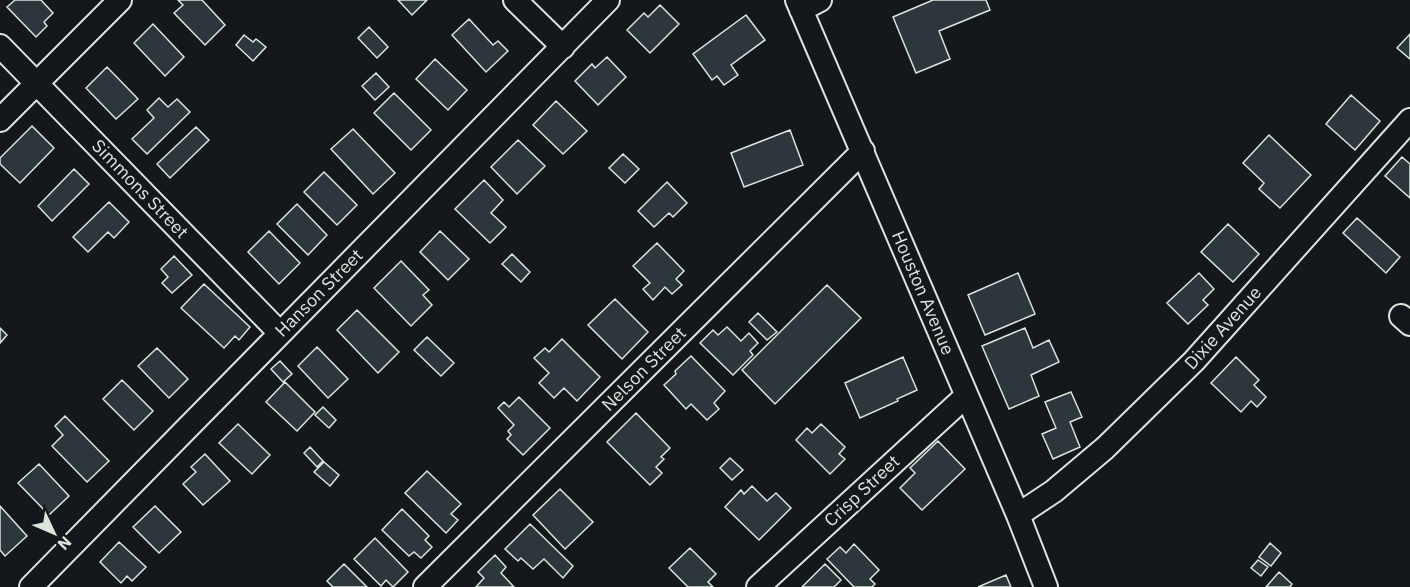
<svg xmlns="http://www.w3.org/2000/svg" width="1410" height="587" font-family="'IBM Plex Sans',sans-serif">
	<rect width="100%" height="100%" fill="#14181c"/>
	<path fill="#2c363c" stroke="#d8e6dc" stroke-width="1.5" d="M15,0H41L53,13L44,22L47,26L36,37L7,7Z
		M178,0H202L225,25L205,45L174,13L183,5Z
		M398,0H427L412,15Z
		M933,0H986L990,10L939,31L950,59L916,73L893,17Z
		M660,5L679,24L650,53L627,30L644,13L648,17Z
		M746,15L765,40L731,65L738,75L724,85L717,76L712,80L693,54Z
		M469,19L493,45L498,41L508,51L486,72L452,35Z
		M153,24L184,57L165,76L134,43Z
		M369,27L388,47L377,58L358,38Z
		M1410,34V59L1397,48Z
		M244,35L253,42L256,39L266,47L253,61L236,45Z
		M607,57L626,77L598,105L575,81L592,64L595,68Z
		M435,59L467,90L448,110L416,79Z
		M107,67L138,99L116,119L86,88Z
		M376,73L389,87L375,100L362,86Z
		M394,93L431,130L411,150L374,113Z
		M1351,95L1380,121L1355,150L1326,124Z
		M159,98L168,107L177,99L190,112L147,154L132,139L154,118L147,110Z
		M556,101L587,131L563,154L533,125Z
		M32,126L54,148L20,183L0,164V158Z
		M196,127L209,140L170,178L157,164Z
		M353,129L395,173L373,194L331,149Z
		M790,130L803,165L744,187L731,153Z
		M1269,135L1311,175L1280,208L1259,189L1264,183L1243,163Z
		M518,140L545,166L517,194L491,167Z
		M623,154L639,169L625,183L609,168Z
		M1402,157L1410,164V198L1385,176Z
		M74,169L89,184L52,221L38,206Z
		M324,172L357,205L337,225L304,192Z
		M484,180L503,200L491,213L506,227L490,243L455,209Z
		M667,182L687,203L673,217L669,213L654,227L638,211Z
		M109,202L129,222L114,238L108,232L88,252L73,237Z
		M297,204L327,235L308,255L277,224Z
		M1357,218L1400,257L1386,273L1343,233Z
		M1228,224L1259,254L1233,282L1201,252Z
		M269,231L300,263L279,284L248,252Z
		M440,231L469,259L448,280L420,252Z
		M657,243L684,271L676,279L682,285L672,294L665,287L653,300L643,289L650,283L633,266Z
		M512,254L530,272L521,282L502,264Z
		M174,256L192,275L172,293L162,283L168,277L161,269Z
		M401,261L429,290L423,295L432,305L411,326L374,288Z
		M1018,273L1035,314L985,335L968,295Z
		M1199,273L1214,289L1203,300L1208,305L1188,324L1167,303Z
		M204,284L250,327L239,340L235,336L224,348L181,308Z
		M827,285L861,318L775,404L742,370Z
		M615,299L648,332L622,359L588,325Z
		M357,310L399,352L378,373L337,330Z
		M758,313L777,332L767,340L749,322Z
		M727,327L741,341L749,333L758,343L750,351L753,355L733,375L700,343L713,330L718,335Z
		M0,328L7,335L0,343Z
		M1025,328L1033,348L1049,340L1059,362L1031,375L1039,396L1009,409L982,346Z
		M427,337L454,363L441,376L414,350Z
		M562,339L600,377L577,401L564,388L554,398L539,383L549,373L534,358L545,348L549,352Z
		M317,347L348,379L328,398L298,366Z
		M157,348L188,379L169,398L138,366Z
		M691,356L725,391L714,403L719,409L707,420L691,404L686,409L664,385L676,374L675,371Z
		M903,357L917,390L897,399L898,401L860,418L845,383Z
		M1236,357L1259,380L1254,385L1266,397L1257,407L1251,401L1241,412L1211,383Z
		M280,361L292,374L283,382L271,369Z
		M122,380L153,411L134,430L103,399Z
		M285,382L315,412L297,431L266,402Z
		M1071,392L1082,417L1070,422L1080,447L1053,459L1042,434L1056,428L1045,402Z
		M519,397L550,428L523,455L507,439L511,435L508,431L514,425L498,408L504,402L509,407Z
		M323,407L336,420L329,428L315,415Z
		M636,413L670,448L661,457L664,459L656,467L662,473L650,485L607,442Z
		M65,416L109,461L87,482L52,446L63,435L55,426Z
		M238,424L270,455L252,474L219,443Z
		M821,424L845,447L839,454L845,459L830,474L796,440L807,428L812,433Z
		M938,441L965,469L922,510L900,488L915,473L910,468Z
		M310,447L323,461L317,467L304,453Z
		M205,454L230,481L203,505L183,484L196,472L191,467Z
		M730,458L743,470L732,480L720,468Z
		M324,462L339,475L330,486L314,472Z
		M39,464L69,496L49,515L18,483Z
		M427,471L461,504L451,514L458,520L446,533L405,493Z
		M752,486L767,501L776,493L791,508L759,540L725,507L741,490L744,494Z
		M560,489L593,522L565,549L533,515Z
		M0,506L27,536L5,556L0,550Z
		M155,506L181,532L159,553L133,527Z
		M402,509L429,536L425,540L432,547L421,558L414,552L409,556L382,530Z
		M530,524L573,566L563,578L544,559L533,569L521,558L518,561L505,549Z
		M375,538L408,572L393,587L386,580L381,586L354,559Z
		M119,542L146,567L132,581L127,576L121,583L100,562Z
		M1270,543L1281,553L1271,566L1259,557Z
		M854,544L879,570L870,579L875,584L872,587H854L827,559L840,547L846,553Z
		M690,548L716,574L708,582L713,587H688L669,568Z
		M495,555L506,567L501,573L514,587H476L484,578L478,572Z
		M1258,560L1268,567L1261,576L1251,568Z
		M344,564L367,587H333L327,581Z
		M825,564L841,580L834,587H802Z
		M1279,572L1292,584L1290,587H1266Z
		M1006,575L1011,587H978Z"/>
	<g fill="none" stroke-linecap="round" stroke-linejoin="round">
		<g stroke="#d8e6dc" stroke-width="26">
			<path id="minor" d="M515,0L563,47
				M797,0L1018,515L1046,587
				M801,10L820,0
				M0,46L280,333
				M0,120L120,0
				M1401,316L1410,324
				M1018,515L1054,491L1105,448L1194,361L1410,120
				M31,587L608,0
				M425,587L863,151
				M758,587L966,396"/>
		</g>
		<use href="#minor" stroke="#14181c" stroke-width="22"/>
	</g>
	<g text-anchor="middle" stroke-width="4.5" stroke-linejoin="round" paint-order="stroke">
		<g font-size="18" fill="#d8e6dc" stroke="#14181c">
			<text transform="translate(140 189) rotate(46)" y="6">Simmons Street</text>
			<text transform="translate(319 293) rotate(-45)" y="6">Hanson Street</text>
			<text transform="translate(923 293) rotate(67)" y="6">Houston Avenue</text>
			<text transform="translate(1223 328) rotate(-48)" y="6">Dixie Avenue</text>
			<text transform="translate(644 369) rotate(-45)" y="6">Nelson Street</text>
			<text transform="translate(862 491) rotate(-43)" y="6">Crisp Street</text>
		</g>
	</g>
	<g transform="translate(54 533) rotate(134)" stroke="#14181c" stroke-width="4.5" paint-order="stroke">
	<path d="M0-4.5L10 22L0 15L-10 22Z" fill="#d8e6dc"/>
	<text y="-9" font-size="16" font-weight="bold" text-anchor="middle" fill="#d8e6dc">N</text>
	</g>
</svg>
